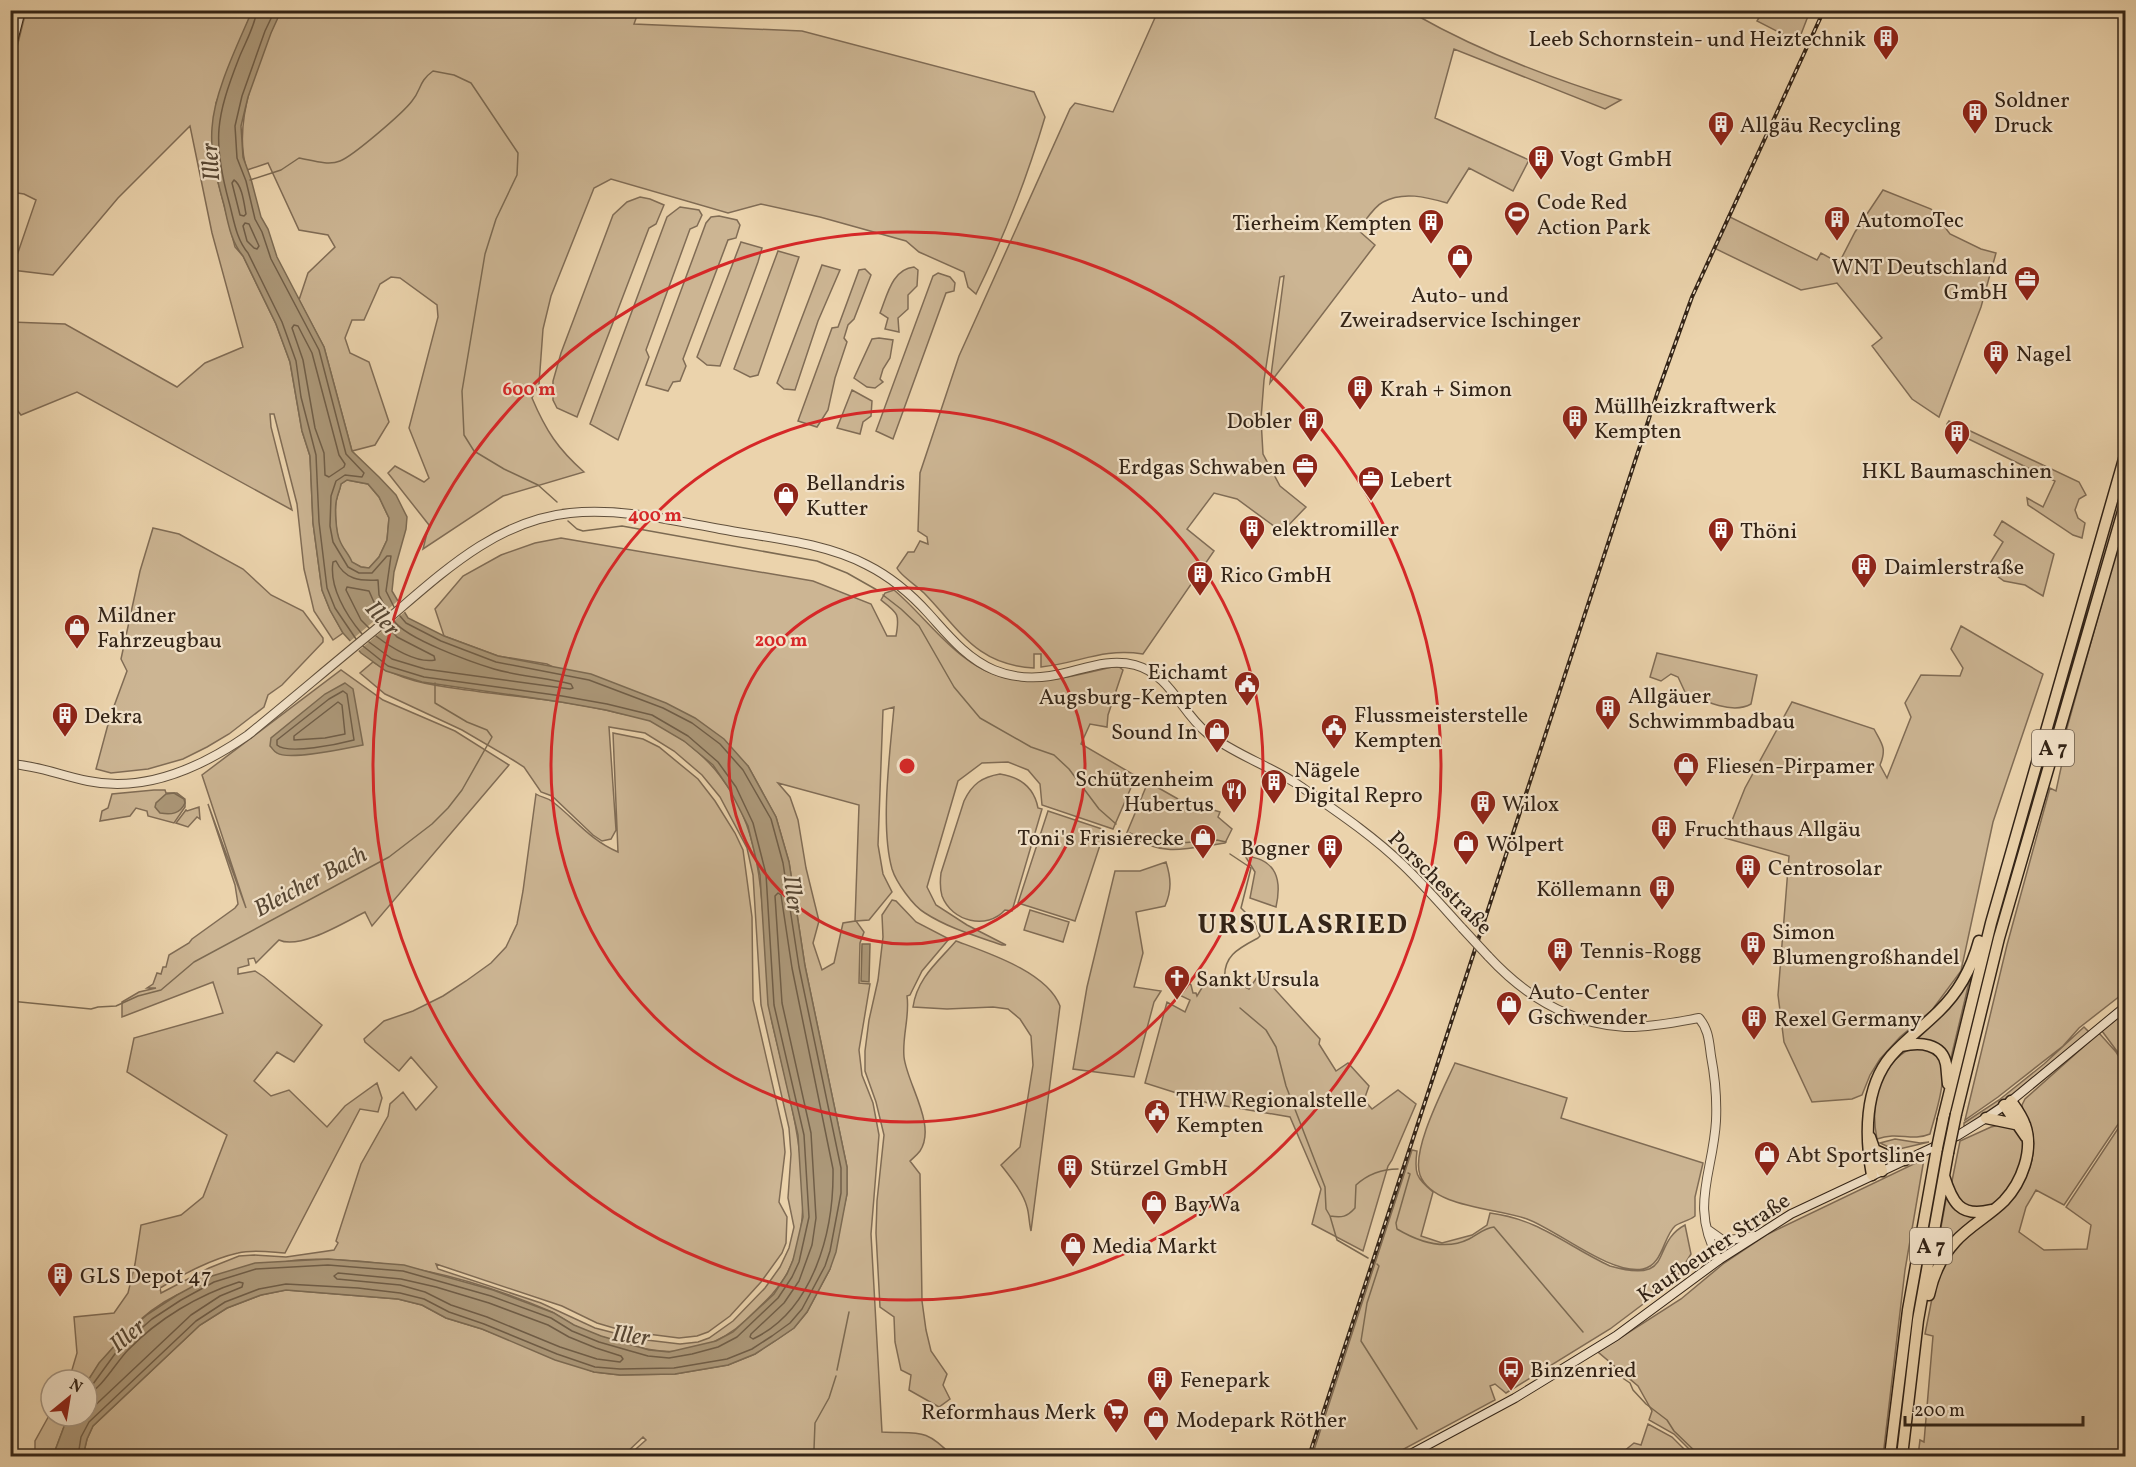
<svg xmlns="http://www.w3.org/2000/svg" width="2136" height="1467" font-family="Vollkorn,serif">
	<rect width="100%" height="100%" fill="#ebd3ac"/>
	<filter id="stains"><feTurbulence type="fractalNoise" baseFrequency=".00333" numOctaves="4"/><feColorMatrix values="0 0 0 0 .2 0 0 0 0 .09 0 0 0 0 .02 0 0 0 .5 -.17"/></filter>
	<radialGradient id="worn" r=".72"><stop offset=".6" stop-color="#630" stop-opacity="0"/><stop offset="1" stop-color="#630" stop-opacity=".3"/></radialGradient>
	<path fill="#ccb593" stroke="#806c55" stroke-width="1.5" fill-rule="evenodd" d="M281,10H639L634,24L802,31L1034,92L1045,117C1027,178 1004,237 976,294L968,287L964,272L919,252L906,241L820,217L761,204L728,213L611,179L594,188L551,296L543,329L539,384L532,398C546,431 558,449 584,472L503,496L423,549L429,525L388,473L395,466L424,482L429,478L409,428L438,317L437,305L400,278L391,277L380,284L364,320H352L345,338L350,353L369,362L389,422L375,445L352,451L324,347L299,300L308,273L335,247L328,235L299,230L268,163L247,170C231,122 260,54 281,10Z
		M26,11H252L216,103L218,182L235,247L243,256L276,324L290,362L302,431L310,456L313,523L322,590L330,610L343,633L333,640L314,611L311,598L304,569L297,504L274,414H270L271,427L292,510L77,392L21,415L11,402V322L65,324L177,387L205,363L243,347L212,233L190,126L118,198L53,275L12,270L36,200L24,194L11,192V71Z
		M1158,11H1417L1416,15C1481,52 1550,78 1621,100L1605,109L1454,49L1435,118L1529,160L1513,191L1469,168L1447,203C1426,197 1403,191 1383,202C1373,207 1365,222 1358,230L1375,245L1270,383L1284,276L1280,277L1264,380L1261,419L1263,454L1280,486L1306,507L1282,532L1237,499L1214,493L1187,529L1214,551L1143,654C1101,648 1080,663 1041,667V654H1034V668C976,665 960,630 924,593C917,586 900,575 897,568L908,552H914L920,541L928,544L927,537L918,531L920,473L959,356L1070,109L1075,103L1113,112Z
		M1763,11V10L1810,11L1798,42L1757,21Z
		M1883,190L1931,209L1950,234L1981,249L1996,253L1981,307L1939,417L1912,399L1872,346L1882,338L1837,283L1801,290L1714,248L1728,216L1817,260L1821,253L1839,263L1855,232Z
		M640,197L650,199L664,205L656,224L649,228L577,417L557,408L553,400V381L561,353L613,215L627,202Z
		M680,207L699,210L702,215L697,226L690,229L646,350L649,357L618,440L590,424L667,217Z
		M719,216L737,220L740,225L736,238L728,240L683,359L686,366L680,381L673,382L668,391L646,385L706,223L711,217Z
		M741,242L762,248L758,262L720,366L707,365L697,357Z
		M778,251L799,257L758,375L750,377L734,369Z
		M822,265L840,270L818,321L795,390L784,389L777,383Z
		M914,267L918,270L917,286L908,295V309L898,318L899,332L885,329L888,318L880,313C887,296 892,269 914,267Z
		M865,269L871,275L854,319L848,325L844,338L847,342L835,378L828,410L817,427L798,421L832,328L838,327L859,270Z
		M938,273L950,277L955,283L954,291L946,293L893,439L876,431L933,276Z
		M879,338L893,340L890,358L883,369L880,379L883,382L875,388L867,387L854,378L872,339Z
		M852,390L872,401L871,416L863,422L860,434L837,428Z
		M1949,421L2079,482L2086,495L2079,499L2075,510L2078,518L2085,523L2082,538L2073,535L2028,505L2027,498L2043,507L2055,481L1948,429L1947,424Z
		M347,480L368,484L379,497L389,518L387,540L379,557L369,568L361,567L351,562C348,554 343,549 339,541C336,533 334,506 337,498C338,493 340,490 341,484Z
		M2002,521L2054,554L2043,596L2025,585L2004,581L1989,570V565L2003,542L1994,535Z
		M153,528L179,534L243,569L271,595L303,611L323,638V642L282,685L268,695L264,707L229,734L207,747L183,759L148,769L111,773L96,769L110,717L127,671L121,659L140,571Z
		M561,538L813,581L871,604L887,636H896C900,614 898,613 881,600L885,593L894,590C919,611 939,639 965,658C1011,694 1060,679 1112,667H1119L1123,670L1108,715L1107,727L1090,724L1081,744L1136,776L1113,829L1042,805L1040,784L1028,770L1008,762L982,763L958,781L927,887L936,905L967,925L1006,945H1002C976,936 948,928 925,913C913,906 896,882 892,869C880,826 890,753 894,707L883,710L878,845L883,874L892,892L869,920L856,921L864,932L860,943L859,983L870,984L859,1050L862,1075L873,1103L879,1135L871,1234L882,1432C918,1434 925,1427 952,1456H628L646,1440L643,1437L623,1456H83L87,1439L93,1426L200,1325L227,1308L261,1295L286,1290L398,1299L422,1305L446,1318L482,1329L594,1372L620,1375L675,1374L728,1365L755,1354L775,1341L794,1328L807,1312L830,1269L847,1194V1167L805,966L789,862L776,817L748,766L547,664L498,656L444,636L435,609L463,576L501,555L535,543ZM778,783L859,805L855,921L843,923L834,963L822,970L813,943L819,921L806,868L798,820L790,797Z
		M2117,549L2122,553L2121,605L2119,619L2126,621L2125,992L2079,1028L2063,1046L1998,1097L1965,1120L2007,945L2050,788L2056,791L2064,754L2060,753Z
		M1961,626L2043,674L1993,822L1961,971L1932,1010L1900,1037L1880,1059L1870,1075L1862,1095L1852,1099L1812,1102L1784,1042L1778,995L1789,856L1725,838L1745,788L1792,702L1874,729C1882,744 1887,748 1880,765L1887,778L1911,717L1905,703L1921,675L1960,676L1963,668L1951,649Z
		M1657,653L1757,675L1751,704C1732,715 1702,700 1685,692L1678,677L1671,674L1661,681L1650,677Z
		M373,662C398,680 430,685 460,689C513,697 567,700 618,713C629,715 641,717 651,721C663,726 676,735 687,743C755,795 761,868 765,947C767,972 767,997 772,1022C788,1093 825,1210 785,1277C775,1294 760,1306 746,1320C722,1343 686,1356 653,1350C629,1346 595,1336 573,1325C566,1321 559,1316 552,1312C485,1283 413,1263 340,1260C324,1259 306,1258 290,1261C271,1264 252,1272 234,1278C215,1283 194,1287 177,1295C141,1312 109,1349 87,1382V1380H69L77,1353L74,1317L114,1313L128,1293L135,1264L141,1225L181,1215L203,1197L227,1135L127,1072L134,1038L223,1013L213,982L122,1017V1002L139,992L156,988H147L153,984L157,973L161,974L163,967H166L169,955L189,943L192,939L235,908L238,904L235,885L208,804L246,908L202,775L341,670L383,700L455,731L509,765L372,926L365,912C345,922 300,950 279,940L256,963L254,958L248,959L249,965L238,968V974L255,971L264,977L322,1025L294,1062L277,1052L254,1081L271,1096L289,1090L327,1127L345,1106L377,1083L382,1098L378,1112L360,1109L285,1253C270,1252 253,1249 238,1253C211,1259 184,1274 160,1288L161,1293L209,1268L239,1256L254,1255L286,1257L334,1250L338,1243L336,1241L361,1164L388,1116L390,1104L403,1092L416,1110L437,1087L411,1057L399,1071L365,1042L364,1039L384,1021L413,1011L443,996L466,981L491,963L506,947L517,924L523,891L536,794C542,798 547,797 553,802C576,820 590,840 618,852L613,733L643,739L659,747L698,779L715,801L735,833L743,850L752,917L753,1000L783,1130L785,1152L779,1202L787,1217L786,1243L782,1253L761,1282L730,1316L708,1332L697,1336L679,1338L624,1331L597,1323L562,1306L436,1264L438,1269L541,1303L595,1328L638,1339L680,1344L698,1342L709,1338L733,1321L765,1288L780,1267L789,1248L794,1227L788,1198L791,1154L789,1128L761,1005L753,875L747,848L720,797L702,775L674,751L645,733L609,727L616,830L611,839L602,841L593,835L552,796L541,792L524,767L513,760L462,730L385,694L360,673Z
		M1000,774C1020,777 1034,787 1038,808L1042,809L1012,911L1005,910C987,930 952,922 942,896C940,889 940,881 941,873L964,801C972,784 982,777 1000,774Z
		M1148,782L1178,799L1220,812L1218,817L1232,829L1225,843C1183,849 1166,857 1126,835Z
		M154,790H165L166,793H177L185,799V807L174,823L148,816L147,811L136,808L130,816L100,821L102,811L108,808L112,794Z
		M199,807L200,819L197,817L188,827L176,823L186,810L187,811Z
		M1048,811L1105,830L1075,921L1018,903Z
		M1245,856C1277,859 1282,880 1276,907L1250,898L1255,872Z
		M1166,862C1171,878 1172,890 1165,906L1136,912L1143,953L1134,987L1161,991L1154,1002L1134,1077L1073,1069L1087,987L1115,871H1140Z
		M892,900L896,901L916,922L949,939L922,971L910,995L907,996C910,1016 902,1036 904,1057C907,1084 937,1125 920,1151C917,1155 913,1158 910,1161L920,1174L922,1301L926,1330L931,1351L947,1374L943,1385L950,1399L939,1407L909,1390L911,1375L901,1370L895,1342L894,1317L880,1307L876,1233L877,1201L884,1135L876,1102L865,1071V1051L869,1020L878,980L883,937L882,915Z
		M1030,910L1069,922L1063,942L1024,930Z
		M956,941C988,953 1047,972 1060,1006L1031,1231C1029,1223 1029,1213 1027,1207C1023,1192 1011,1178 1001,1165L1020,1147L1033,1065L1031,1036L1020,1019L1008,1009L993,1007L947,1009L913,1007C917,978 938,962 956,941Z
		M1972,970L1950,1062C1938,1047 1935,1039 1914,1040Z
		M1260,973L1320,1039L1319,1044L1336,1071L1348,1063L1369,1086L1364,1100L1372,1109L1398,1090L1416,1104L1392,1160L1388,1166L1363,1251L1312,1224L1321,1189L1290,1117L1208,1103L1145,1083L1167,1002L1185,1012L1190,1000L1171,991L1182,977L1191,985L1193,993H1196L1197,996L1203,986L1235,982L1249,989Z
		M2125,1012V1062L2102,1031Z
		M2084,1027L2089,1032L2005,1100L1964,1127V1123L1999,1100L2044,1064Z
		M2099,1033L2116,1052L2125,1066V1114L2064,1205L2036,1190L2026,1207L2019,1232L2044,1250L2087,1249L2091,1225L2066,1207L2125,1118V1456H1918L1920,1440L1924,1442L1933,1336L1925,1334L1935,1283L1957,1244L2022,1185C2038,1155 2036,1140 2023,1110L2022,1105L2025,1099Z
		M1912,1048C1917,1048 1926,1047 1931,1049C1955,1062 1935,1114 1930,1134C1911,1142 1899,1131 1877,1139C1870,1105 1878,1064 1912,1048Z
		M1455,1063L1567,1098L1561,1118L1703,1163L1695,1197V1216C1689,1221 1680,1222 1675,1226C1663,1237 1663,1265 1643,1269C1610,1275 1559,1231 1527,1219C1499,1208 1432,1208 1420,1175C1411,1150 1444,1088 1455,1063Z
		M2003,1124L2017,1129C2019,1133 2022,1138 2023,1142C2028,1162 2004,1204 1983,1208C1976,1209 1967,1205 1960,1203L1951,1186L1960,1141L1991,1127Z
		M1895,1139L1920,1143L1929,1142L1895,1150L1880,1143Z
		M1412,1150L1417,1151C1414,1173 1416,1178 1433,1192L1421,1236L1442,1243L1472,1235L1487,1225L1490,1213C1539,1219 1567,1246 1610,1266C1677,1285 1649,1244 1685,1225L1691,1254L1675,1280L1610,1329L1506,1393L1495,1384L1490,1386L1495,1400L1391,1456H1312Z
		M1924,1159L1905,1270L1883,1456H1696L1674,1434L1649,1420L1652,1411L1638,1386L1598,1352L1681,1299L1723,1264L1768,1234Z
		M1947,1194L1981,1216L1934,1266Z
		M51,1412V1416H68L53,1456H35V1441Z
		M1648,1424L1672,1437L1691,1456H1618L1634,1443L1641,1445Z"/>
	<path fill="#ac9879" stroke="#7c6a52" stroke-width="1.5" fill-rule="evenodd" d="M252,11H281L271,33L248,97L241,126L243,157L251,179L261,217L268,229L277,257L324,347L352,451L379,477L396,495L407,517L406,529L394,572L392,591L408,618L444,636L498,656L591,674L666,703L695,718L724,739L748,766L776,817L789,862L805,966L847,1167V1194L836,1252L830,1269L807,1312L794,1328L775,1341L755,1354L728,1365L675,1374L620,1375L594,1372L555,1360L482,1329L446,1318L422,1305L398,1299L286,1290L261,1295L227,1308L200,1325L93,1426L87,1439L83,1456H53L68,1416H87V1382L99,1363L128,1331L148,1314L177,1295L212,1276L255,1263L328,1259L404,1265L493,1290L554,1313L574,1325L601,1336L649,1350L669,1352L716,1341L733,1332L774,1294L787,1274L793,1260L803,1217L798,1135L768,1005L760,875L748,826L730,790L713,765L684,741L650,721L606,710L561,702L422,682L386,671L361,653L343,633L330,610L322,590L313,523L310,456L302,431L290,362L276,324L243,256C231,242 228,223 224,205C217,180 210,154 212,128C214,92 238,44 252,11ZM347,480L368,484L379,497L389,518L387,540L379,557L369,568L361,567L352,562C349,554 343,549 340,541C336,533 334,507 337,498C338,493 340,490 341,484Z
		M345,683L353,689L363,745C347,748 289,761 277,753C274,752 273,749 270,746L271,738L325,694Z
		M174,793L184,799L185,803C180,814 171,815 160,813L155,807L156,803L166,794Z
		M862,944H870L869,982L861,981Z"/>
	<path fill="#ebd3ac" d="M400,599L407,610L356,653L348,643Z"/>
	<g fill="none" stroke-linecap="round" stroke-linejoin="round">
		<path stroke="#705e48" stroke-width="1.5" d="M257,10C255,26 245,43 239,58C216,117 212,140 229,202C234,220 236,239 248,253L282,322L296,361L301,397L316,455L319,522L327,588L335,608L356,639
			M275,10L265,31L242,96L235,126L237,158L246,181L255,219L262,232L271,259L319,350L346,454L364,473L362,477L345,475L336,481L331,496L330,526L333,542L348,567L359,573H372L387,556H391L386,591L394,607
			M234,180C242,185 244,203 246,214L244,216L240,215L232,183Z
			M245,223L249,224L259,246L257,249L254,248L247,241L243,226Z
			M294,325L298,326L312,353L339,455L345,464L344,467L329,477L325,475L324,453L315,428L303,360L292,328Z
			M369,628L361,620L346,590L347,587L369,591L381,618
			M362,634C346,615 329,587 333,562L336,561C345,580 360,581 378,580L379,595L388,612
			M376,636C390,647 417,664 435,660L434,656L397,637L387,626
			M369,642L392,659L425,669L570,689L573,688L571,684C546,678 518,676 494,669C471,662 407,639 394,621
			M343,691L347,694L354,740C339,744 288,755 277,745V740L329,699Z
			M338,702L342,705L345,734L325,738L294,740V736Z
			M778,893L781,895L792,968L833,1169C834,1231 814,1310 753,1339L750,1337L751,1334L784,1303L799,1281L812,1245L816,1218L811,1133L782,1003L775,896Z
			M338,1273L401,1279L436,1287L489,1303L548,1325L569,1337L596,1348L621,1356L623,1359L620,1362L597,1359L560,1347L487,1317L451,1305L425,1292L400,1285L337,1279L334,1276Z
			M87,1386L93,1384L120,1347L152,1319L181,1300L214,1282L256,1269L328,1265L403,1271L491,1296L551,1318L572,1331L599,1342L648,1356L669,1358L692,1354L718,1347L737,1337L778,1298L792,1277L799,1262L809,1217L804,1135L774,1005L766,874L753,823L736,787L718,762L688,736L652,715L607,704L562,696L424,677L388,666L363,646
			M87,1394C100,1391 117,1361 128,1350C158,1319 198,1295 239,1282L243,1283L242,1287L220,1296L191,1315L87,1413
			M78,1456L81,1437L89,1422L196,1321L225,1302L259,1289L286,1284L358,1288L400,1293L424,1299L449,1312L484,1324L557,1354L595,1367L620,1369L674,1368L727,1359L752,1349L772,1336L790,1323L802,1309L825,1266L830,1251L841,1193V1168L799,967L783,863L771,819L743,770L720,744L692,723L663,708L589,680L496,662L441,641L406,623L400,616"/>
		<path stroke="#7c6a52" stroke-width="1.5" d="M250,180L281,170L299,158C311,160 328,166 340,161C353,156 403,113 412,101C422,89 418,82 433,71L454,75L471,83L518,153L517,175L496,219L485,254L462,391L464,435L474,451L504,469L538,485L557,502
			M568,521L577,529L583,531L622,526L817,561L847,573L877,590
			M883,595L901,609L919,626L954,687L980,718L1031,747L1054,755L1069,769L1099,809L1116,824
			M1130,833L1144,841L1156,845L1217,840L1226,842
			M1225,981C1222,956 1239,948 1258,938L1260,936L1254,921L1241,908L1251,868L1230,854
			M10,1001L91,1009L98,1007L116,1006L138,996L161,990L194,962L389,857L432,824L448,808L462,790L492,737L487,730L467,722L435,703V683
			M1240,1008L1266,1030L1276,1047L1286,1086L1325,1187L1326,1209L1330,1216C1342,1218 1347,1217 1355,1208L1356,1185C1367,1175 1382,1169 1398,1169
			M1408,1173L1410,1174L1396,1223L1397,1229C1419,1242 1445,1251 1469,1239C1477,1235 1484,1228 1494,1227L1583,1332
			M1330,1216L1337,1240L1368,1258
			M1377,1264L1379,1266L1367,1303L1361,1341L1417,1429
			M837,1370L849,1312
			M1619,1372L1621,1377L1630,1383L1633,1390L1646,1404L1667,1420L1674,1431L1700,1456
			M814,1449L815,1423L829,1398L836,1376"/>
		<g stroke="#61503c" stroke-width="10">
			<path id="tertiary" d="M10,764C37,765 62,776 88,781C145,793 202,767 248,735C291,700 333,664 376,629C434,581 491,521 570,513C621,508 670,520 720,529C768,538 823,542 867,565C891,577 911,594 929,614C948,635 966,658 994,670C1011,677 1032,679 1050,676C1079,672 1105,657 1135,665C1171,675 1180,711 1207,733C1235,755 1271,766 1300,786C1336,811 1372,835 1403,865C1424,885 1443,907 1462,928
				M1488,956C1525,996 1570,1024 1625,1027C1648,1028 1677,1022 1699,1018C1709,1030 1709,1042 1711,1056C1715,1077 1717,1099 1716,1121C1713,1174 1689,1206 1719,1260
				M1707,1229L1724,1241L1755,1236"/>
		</g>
		<g stroke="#332417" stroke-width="10">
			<path id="secondary" d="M10,53L21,10
				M1407,1456L1515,1398L1616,1336L1719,1260L1791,1214L1957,1136L1986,1118L2011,1101L2126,1006"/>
		</g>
		<g stroke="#332417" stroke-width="13">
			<path id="motorway" d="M1902,1046C1919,1042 1942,1043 1946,1064C1947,1071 1947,1077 1948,1084
				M2004,1105L2026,1137
				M1956,1114L1999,938L2126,501
				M1986,1118L2015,1124
				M1943,1119L1991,923L2126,452
				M1870,1137L1882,1171
				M1875,1150L1886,1155L1905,1160
				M1872,1175C1865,1137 1864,1088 1891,1056C1905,1040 1923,1027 1938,1012C1958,993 1972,967 1979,941
				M1944,1176C1952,1202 1960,1218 1991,1210
				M1929,1295C1933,1276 1941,1257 1955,1242C1969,1226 1989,1216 2004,1201C2022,1182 2034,1150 2025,1125C2022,1116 2016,1108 2011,1101
				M1890,1456L1908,1310L1937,1148
				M1902,1456L1918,1320L1948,1153"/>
		</g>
		<use href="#tertiary" stroke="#f2e2c9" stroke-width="8"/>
		<use href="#secondary" stroke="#f2e2c9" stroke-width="8"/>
		<use href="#motorway" stroke="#ebd3ac" stroke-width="10"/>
		<g stroke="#332417" stroke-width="4">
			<path id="rail" d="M1309,1456L1657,394L1692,297L1824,10"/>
		</g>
		<use href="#rail" stroke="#f2e2c9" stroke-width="1.5" stroke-dasharray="4.5" stroke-linecap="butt"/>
		<g stroke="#61503c" stroke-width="10" stroke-linecap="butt">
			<path id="tertiary-bridge" d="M1462,928L1488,956"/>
		</g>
		<g stroke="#332417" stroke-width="13" stroke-linecap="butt">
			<path id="motorway-bridge" d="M1937,1148L1943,1119
				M1948,1153L1956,1114"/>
		</g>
		<use href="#tertiary-bridge" stroke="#f2e2c9" stroke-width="8"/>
		<use href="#motorway-bridge" stroke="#ebd3ac" stroke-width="10"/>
	</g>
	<g fill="none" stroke="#d62828" stroke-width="3">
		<circle cx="907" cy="766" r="178"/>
		<circle cx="907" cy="766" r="356"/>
		<circle cx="907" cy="766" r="534"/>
	</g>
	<defs>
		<g id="building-pin" transform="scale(1.35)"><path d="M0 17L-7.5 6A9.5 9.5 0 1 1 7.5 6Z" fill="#8f2418" stroke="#f2e2c9"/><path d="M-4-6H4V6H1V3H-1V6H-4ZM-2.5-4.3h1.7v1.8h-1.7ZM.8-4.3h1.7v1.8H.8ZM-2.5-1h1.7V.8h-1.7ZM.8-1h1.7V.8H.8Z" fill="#fff"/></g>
		<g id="stadium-pin" transform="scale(1.35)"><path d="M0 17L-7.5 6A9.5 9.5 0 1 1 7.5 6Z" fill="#8f2418" stroke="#f2e2c9"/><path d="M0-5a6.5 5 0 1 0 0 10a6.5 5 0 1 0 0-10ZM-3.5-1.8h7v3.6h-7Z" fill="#fff"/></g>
		<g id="shop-pin" transform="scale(1.35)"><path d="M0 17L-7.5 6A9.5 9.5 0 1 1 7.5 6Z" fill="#8f2418" stroke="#f2e2c9"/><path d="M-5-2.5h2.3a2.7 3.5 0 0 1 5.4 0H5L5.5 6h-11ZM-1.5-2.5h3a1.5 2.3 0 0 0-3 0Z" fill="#fff"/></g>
		<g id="office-pin" transform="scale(1.35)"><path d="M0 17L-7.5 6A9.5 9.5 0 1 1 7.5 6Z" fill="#8f2418" stroke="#f2e2c9"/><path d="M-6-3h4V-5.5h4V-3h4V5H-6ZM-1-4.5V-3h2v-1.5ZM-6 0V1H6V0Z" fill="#fff"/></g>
		<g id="civic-pin" transform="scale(1.35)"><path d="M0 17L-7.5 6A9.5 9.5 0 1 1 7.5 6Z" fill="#8f2418" stroke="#f2e2c9"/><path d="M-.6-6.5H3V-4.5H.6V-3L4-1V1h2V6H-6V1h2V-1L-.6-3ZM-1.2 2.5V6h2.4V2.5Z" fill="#fff"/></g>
		<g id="restaurant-pin" transform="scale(1.35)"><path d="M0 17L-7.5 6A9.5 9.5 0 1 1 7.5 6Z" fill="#8f2418" stroke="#f2e2c9"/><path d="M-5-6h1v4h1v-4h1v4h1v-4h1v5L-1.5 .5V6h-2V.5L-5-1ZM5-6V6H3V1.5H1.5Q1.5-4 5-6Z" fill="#fff"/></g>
		<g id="church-pin" transform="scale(1.35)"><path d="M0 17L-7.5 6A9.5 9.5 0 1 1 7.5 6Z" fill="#8f2418" stroke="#f2e2c9"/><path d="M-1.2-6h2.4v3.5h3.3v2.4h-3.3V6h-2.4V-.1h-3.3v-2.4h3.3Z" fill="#fff"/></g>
		<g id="bus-pin" transform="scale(1.35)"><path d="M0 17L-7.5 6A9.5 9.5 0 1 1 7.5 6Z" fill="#8f2418" stroke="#f2e2c9"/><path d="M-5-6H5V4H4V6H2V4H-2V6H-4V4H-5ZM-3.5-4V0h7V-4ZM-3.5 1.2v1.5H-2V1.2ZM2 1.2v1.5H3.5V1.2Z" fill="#fff"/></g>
		<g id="supermarket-pin" transform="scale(1.35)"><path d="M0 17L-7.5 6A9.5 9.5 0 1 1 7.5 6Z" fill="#8f2418" stroke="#f2e2c9"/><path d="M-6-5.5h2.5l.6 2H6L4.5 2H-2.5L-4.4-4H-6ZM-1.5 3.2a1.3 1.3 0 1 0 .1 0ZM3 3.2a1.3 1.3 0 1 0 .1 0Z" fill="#fff"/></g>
	</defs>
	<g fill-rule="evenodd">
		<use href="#building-pin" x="1886" y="38"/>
		<use href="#building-pin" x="1975" y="112"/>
		<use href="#building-pin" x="1721" y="124"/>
		<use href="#building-pin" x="1541" y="158"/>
		<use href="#stadium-pin" x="1517" y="214"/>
		<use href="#building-pin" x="1837" y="219"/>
		<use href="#building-pin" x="1431" y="222"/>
		<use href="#shop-pin" x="1460" y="257"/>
		<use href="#office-pin" x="2027" y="279"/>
		<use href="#building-pin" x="1996" y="353"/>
		<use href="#building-pin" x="1360" y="388"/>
		<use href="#building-pin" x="1575" y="418"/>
		<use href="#building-pin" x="1311" y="420"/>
		<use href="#building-pin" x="1957" y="433"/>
		<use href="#office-pin" x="1305" y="466"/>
		<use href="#office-pin" x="1371" y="479"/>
		<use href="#shop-pin" x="786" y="495"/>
		<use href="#building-pin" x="1252" y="528"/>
		<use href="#building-pin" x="1721" y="530"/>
		<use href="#building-pin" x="1864" y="566"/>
		<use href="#building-pin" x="1200" y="574"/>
		<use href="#shop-pin" x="77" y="627"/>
		<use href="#civic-pin" x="1247" y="684"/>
		<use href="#building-pin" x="1608" y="708"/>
		<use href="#building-pin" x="65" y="715"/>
		<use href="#civic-pin" x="1334" y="727"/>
		<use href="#shop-pin" x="1217" y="731"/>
		<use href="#shop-pin" x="1686" y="765"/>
		<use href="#building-pin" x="1274" y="782"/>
		<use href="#restaurant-pin" x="1234" y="791"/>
		<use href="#building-pin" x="1483" y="803"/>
		<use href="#building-pin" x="1664" y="828"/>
		<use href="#shop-pin" x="1203" y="837"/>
		<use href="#shop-pin" x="1466" y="843"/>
		<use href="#building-pin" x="1330" y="847"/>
		<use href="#building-pin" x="1748" y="867"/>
		<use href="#building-pin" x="1662" y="888"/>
		<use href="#building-pin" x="1753" y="944"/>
		<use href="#building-pin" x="1560" y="950"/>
		<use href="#church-pin" x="1177" y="978"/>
		<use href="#shop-pin" x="1509" y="1004"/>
		<use href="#building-pin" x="1754" y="1018"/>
		<use href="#civic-pin" x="1157" y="1112"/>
		<use href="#shop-pin" x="1767" y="1154"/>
		<use href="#building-pin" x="1070" y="1167"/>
		<use href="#shop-pin" x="1154" y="1203"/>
		<use href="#shop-pin" x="1073" y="1245"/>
		<use href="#building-pin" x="60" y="1275"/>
		<use href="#bus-pin" x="1511" y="1369"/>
		<use href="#building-pin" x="1160" y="1379"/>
		<use href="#supermarket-pin" x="1116" y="1411"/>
		<use href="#shop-pin" x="1156" y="1419"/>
	</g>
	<g text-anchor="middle" stroke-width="4.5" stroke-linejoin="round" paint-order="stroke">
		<g fill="#f2e2c9" stroke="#6c5d4c" stroke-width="1.5">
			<rect x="2032" y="730" width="42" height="36" rx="4.5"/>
			<rect x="1910" y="1228" width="42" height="36" rx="4.5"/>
		</g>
		<g font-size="21" font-weight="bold" fill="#332417">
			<text x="2053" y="755">A 7</text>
			<text x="1931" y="1253">A 7</text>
		</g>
		<g font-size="22" fill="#332417" stroke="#f2e2c9" text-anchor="start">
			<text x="1866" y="46" text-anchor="end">Leeb Schornstein- und Heiztechnik</text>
			<text x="1994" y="107">Soldner<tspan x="1994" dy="25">Druck</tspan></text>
			<text x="1740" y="132">Allgäu Recycling</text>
			<text x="1560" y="166">Vogt GmbH</text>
			<text x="1537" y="209">Code Red<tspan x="1537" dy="25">Action Park</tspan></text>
			<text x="1856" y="227">AutomoTec</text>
			<text x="1412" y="230" text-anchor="end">Tierheim Kempten</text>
			<text x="2008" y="274" text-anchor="end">WNT Deutschland<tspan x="2008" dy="25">GmbH</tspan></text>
			<text x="1460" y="302" text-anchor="middle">Auto- und<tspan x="1460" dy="25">Zweiradservice Ischinger</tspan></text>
			<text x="2016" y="361">Nagel</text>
			<text x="1380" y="396">Krah + Simon</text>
			<text x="1594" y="413">Müllheizkraftwerk<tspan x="1594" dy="25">Kempten</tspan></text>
			<text x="1292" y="428" text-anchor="end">Dobler</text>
			<text x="1286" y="474" text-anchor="end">Erdgas Schwaben</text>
			<text x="1957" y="478" text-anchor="middle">HKL Baumaschinen</text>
			<text x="1390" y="487">Lebert</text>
			<text x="806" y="490">Bellandris<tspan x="806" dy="25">Kutter</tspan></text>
			<text x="1272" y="536">elektromiller</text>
			<text x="1740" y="538">Thöni</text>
			<text x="1884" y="574">Daimlerstraße</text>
			<text x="1220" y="582">Rico GmbH</text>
			<text x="97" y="622">Mildner<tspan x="97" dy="25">Fahrzeugbau</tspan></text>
			<text x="1228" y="679" text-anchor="end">Eichamt<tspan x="1228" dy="25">Augsburg-Kempten</tspan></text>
			<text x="1628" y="703">Allgäuer<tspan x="1628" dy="25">Schwimmbadbau</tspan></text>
			<text x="1354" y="722">Flussmeisterstelle<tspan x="1354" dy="25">Kempten</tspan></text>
			<text x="84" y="723">Dekra</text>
			<text x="1198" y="739" text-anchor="end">Sound In</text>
			<text x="1706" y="773">Fliesen-Pirpamer</text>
			<text x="1294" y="777">Nägele<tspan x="1294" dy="25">Digital Repro</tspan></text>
			<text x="1214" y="786" text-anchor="end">Schützenheim<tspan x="1214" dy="25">Hubertus</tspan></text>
			<text x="1502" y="811">Wilox</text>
			<text x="1684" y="836">Fruchthaus Allgäu</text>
			<text x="1184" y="845" text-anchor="end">Toni's Frisierecke</text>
			<text x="1486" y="851">Wölpert</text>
			<text x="1310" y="855" text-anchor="end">Bogner</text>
			<text x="1768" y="875">Centrosolar</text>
			<text x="1642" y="896" text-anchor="end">Köllemann</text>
			<text x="1772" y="939">Simon<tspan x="1772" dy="25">Blumengroßhandel</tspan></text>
			<text x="1580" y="958">Tennis-Rogg</text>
			<text x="1196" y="986">Sankt Ursula</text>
			<text x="1528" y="999">Auto-Center<tspan x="1528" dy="25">Gschwender</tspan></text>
			<text x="1774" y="1026">Rexel Germany</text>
			<text x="1176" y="1107">THW Regionalstelle<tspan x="1176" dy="25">Kempten</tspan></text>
			<text x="1786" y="1162">Abt Sportsline</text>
			<text x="1090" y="1175">Stürzel GmbH</text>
			<text x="1174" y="1211">BayWa</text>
			<text x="1092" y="1253">Media Markt</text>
			<text x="80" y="1283">GLS Depot 47</text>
			<text x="1530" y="1377">Binzenried</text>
			<text x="1180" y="1387">Fenepark</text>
			<text x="1096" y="1419" text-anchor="end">Reformhaus Merk</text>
			<text x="1176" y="1427">Modepark Röther</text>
		</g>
		<g font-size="22" fill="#332417" stroke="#f2e2c9">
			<text transform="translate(1441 882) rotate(45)" y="8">Porschestraße</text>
			<text transform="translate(1713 1247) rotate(-34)" y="8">Kaufbeurer Straße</text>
		</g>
		<g font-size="24" font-style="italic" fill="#574734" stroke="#f2e2c9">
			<text transform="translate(210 162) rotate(-94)" y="8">Iller</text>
			<text transform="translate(383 618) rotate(48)" y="8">Iller</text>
			<text transform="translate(310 881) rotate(-28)" y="8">Bleicher Bach</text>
			<text transform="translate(794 894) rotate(83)" y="8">Iller</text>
			<text transform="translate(127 1335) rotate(-40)" y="8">Iller</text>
			<text transform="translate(631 1335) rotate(8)" y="8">Iller</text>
		</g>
		<g font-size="28" font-weight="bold" letter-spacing="1.5" fill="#332417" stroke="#f2e2c9">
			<text x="1303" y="933">URSULASRIED</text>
		</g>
	</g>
	<circle cx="907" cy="766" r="9" fill="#d62828" stroke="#f2e2c9" stroke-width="3"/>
	<g font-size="18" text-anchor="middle" font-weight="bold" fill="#d62828" stroke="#f2e2c9" stroke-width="4.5" stroke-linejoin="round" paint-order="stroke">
		<text x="529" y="395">600 m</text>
		<text x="655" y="521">400 m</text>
		<text x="781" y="646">200 m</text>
	</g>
	<rect width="2136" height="1467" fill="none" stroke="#ebd3ac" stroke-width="36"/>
	<rect x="12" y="12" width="2112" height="1443" fill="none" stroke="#332417" stroke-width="3"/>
	<rect x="18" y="18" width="2100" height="1431" fill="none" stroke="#332417" stroke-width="1.5"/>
	<g transform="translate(69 1398) rotate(30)"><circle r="28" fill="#f2e2c9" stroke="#a69682" stroke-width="1.5"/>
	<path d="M0-4.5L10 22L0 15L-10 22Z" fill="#8f2418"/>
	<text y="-9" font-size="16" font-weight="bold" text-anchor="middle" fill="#332417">N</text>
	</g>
	<path d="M1905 1416v9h178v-9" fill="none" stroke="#332417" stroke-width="3"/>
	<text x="1914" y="1416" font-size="18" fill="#332417" stroke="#f2e2c9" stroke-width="4.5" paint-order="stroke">200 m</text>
	<rect width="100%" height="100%" filter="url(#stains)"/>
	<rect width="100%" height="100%" fill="url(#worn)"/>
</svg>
